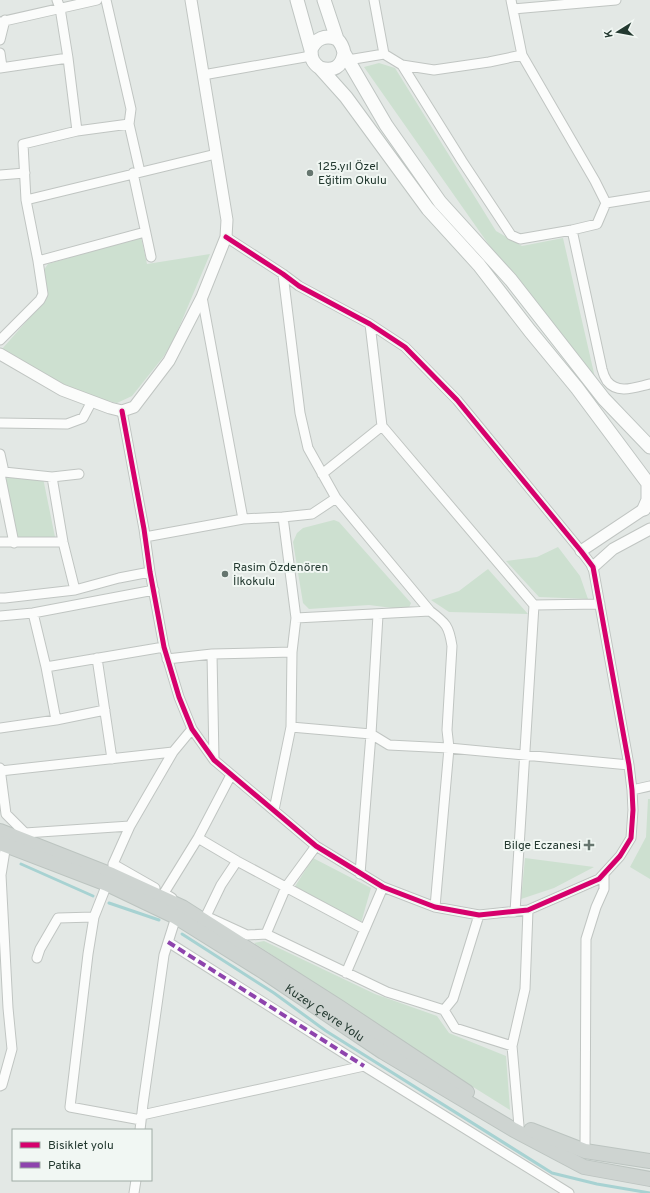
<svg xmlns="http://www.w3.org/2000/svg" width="650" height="1193" font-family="Overpass,sans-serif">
	<rect width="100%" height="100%" fill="#e3e8e5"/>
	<path fill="#cde0d0" d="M379,63L395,68L496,231L522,246L563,238L596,382L508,272L364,67Z
		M141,237L147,264L210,254L175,337L164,356L132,396L117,403L98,399L63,387L2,349L47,298L43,271L48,264Z
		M5,477L43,478L55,537L17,539Z
		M334,520L339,522L411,603L408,610L369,605L309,609L303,603L293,542L297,533L303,528Z
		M558,547L580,576L588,599L539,597L506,561L537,557Z
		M488,569L528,614L449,612L431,600L459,591Z
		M648,799H650V879L630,867L646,837Z
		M313,858L371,888L361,923L294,888Z
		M525,858L594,867L554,888L521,899Z
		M264,941L375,994L437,1016L449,1033L506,1056L510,1110L454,1075L254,943Z"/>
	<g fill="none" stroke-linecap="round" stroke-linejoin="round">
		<path stroke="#a7d2d2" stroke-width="3" d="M21,864L93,896
			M109,903L159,920
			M182,934L274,993L326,1031L552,1173L597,1184L650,1193"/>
		<g stroke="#c0c5c2" stroke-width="11">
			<path id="minor" d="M57,0L60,8L68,58L77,131
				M106,0L131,109L129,124L140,172
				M374,0L384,54
				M513,9L616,0
				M0,22L97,0
				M0,40L5,20
				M0,53L2,67
				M348,60L384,54L402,65L434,70L489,62L522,55
				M402,65L462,161L511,235L520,239L572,230L597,224L606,203L595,181L522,55L511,0
				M0,68L68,58
				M203,75L311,56
				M133,173L151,257
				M0,175L25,173
				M26,200L216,154
				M606,203L650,196
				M572,230L602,369C603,373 605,378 607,381C618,395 636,387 650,384
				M38,261L26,200L23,144L77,131L129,124
				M283,274L300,413L308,448L336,498L430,611C446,623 449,626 452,646L447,730L449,748L435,907
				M202,297L243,519L283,517L296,618L292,652L291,727L274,810
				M370,324L382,426L534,605L515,912
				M0,340L40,300L43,294L38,261L145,232
				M122,411L144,529L150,572L164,647L179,697L192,729L214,760L316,846L383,887L435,907L479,915L528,910L599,879L620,856L631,838L633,810L632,790L629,765L593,567L581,551L457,400L405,347L370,324L299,286L283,274L226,237
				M0,423L67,424L83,418L92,401
				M0,454L4,472L0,474L14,543
				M4,472L52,477L79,474
				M322,474L382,426
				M52,477L63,542L75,590
				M283,517L312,514L336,498
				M145,537L243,519
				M0,542H63
				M0,598H5L75,590L119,578L150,572
				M534,605L600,604
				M33,613L46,667L56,720
				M0,616L33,613L154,590
				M296,618L430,611
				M212,654L292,652
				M97,658L112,759
				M167,659L212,654L214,760
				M46,667L164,647
				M291,727L371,734L389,745L449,748L629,765
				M0,728L56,720L105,710
				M0,768L6,814L25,833L130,826L173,752L192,729
				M0,771L173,752
				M632,790L650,786
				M198,838L237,861L364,929
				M113,864L155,888
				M113,869V864L130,826
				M360,874L371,734L378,615
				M107,884L94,917L88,954L70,1107L141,1120
				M172,898L164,893L198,838L231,775
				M206,916L221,885L237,861
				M210,918L247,935L266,934L387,992L444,1010L455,1028L512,1046
				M266,934L286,887L316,846
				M168,942L364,1066
				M37,958L40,949L58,918L94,917
				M346,973L383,887
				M444,1010L453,999L479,915
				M0,1086L2,1085L12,1049L8,1008L1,875L6,844
				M142,1115L364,1066L569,1193
				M519,1126L512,1046L525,989L528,910
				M140,1130L143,1104L164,955L176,917
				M585,1151L586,939L596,907L604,889V874
				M134,1193L136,1180"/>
		</g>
		<g stroke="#c0c5c2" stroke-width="13">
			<path id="tertiary" d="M0,354L62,390L110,408L122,411L134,407L169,361L202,297L226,237L227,220L191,0
				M581,551L650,505
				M593,567L613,549L650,529"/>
		</g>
		<g stroke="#bfc5c2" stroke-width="15">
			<path id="secondary" d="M297,0L311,50C311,59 313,63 320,68L346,97L428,209L479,265L530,331L577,388L650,486
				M324,0L337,39C341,43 343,47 344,53L386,125L440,202L511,280L604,399L650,447
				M311,50C315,39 325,34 337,39
				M320,68C333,72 342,67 344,53
				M644,509L648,500V483"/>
		</g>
		<g stroke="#bcc4c0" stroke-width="16">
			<g id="primary">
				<path d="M0,831L112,875L182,907L339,1007L467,1092"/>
				<path id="s1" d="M0,843L107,884L176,917L264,972L383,1052L514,1130L584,1167L650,1179"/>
				<path d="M531,1130L585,1151L650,1161"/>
			</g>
		</g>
		<use href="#minor" stroke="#fbfcfb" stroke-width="9"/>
		<use href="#tertiary" stroke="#fbfcfb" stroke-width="11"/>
		<use href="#secondary" stroke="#fbfcfb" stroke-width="13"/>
		<use href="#primary" stroke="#ced4d1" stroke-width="14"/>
		<path stroke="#8e44ad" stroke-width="4" stroke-dasharray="8 4" stroke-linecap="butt" d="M168,942L364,1066"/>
		<g stroke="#f1f7f3" stroke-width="8">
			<path id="cycleway" d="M122,411L144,529L150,572L164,647L179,697L192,729L214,760L316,846L383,887L435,907L479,915L528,910L599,879L620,856L631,838L633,810L632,790L629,765L593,567L581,551L457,400L405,347L370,324L299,286L283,274L226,237"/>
		</g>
		<use href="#cycleway" stroke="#d6006c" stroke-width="5"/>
	</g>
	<g fill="#66766f" stroke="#f1f7f3" stroke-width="1.5">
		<circle cx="310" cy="173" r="4"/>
		<circle cx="225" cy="574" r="4"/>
		<path d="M587 839h4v4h4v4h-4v4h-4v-4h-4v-4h4z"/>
	</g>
	<g text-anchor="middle" stroke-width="4" stroke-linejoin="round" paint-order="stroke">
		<g font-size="12" fill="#233930" stroke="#f1f7f3" text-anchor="start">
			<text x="318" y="170">125.yıl Özel<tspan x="318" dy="14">Eğitim Okulu</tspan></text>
			<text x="233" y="571">Rasim Özdenören<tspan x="233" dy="14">İlkokulu</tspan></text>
			<text x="581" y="849" text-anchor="end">Bilge Eczanesi</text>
		</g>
		<g font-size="12" fill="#233930" stroke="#f1f7f3">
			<text dy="4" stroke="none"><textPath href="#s1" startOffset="368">Kuzey Çevre Yolu</textPath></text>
		</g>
	</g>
	<rect x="12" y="1129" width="140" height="52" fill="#f1f7f3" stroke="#9faba5"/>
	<rect x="20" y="1142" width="20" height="6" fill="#d6006c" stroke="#9faba5"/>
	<text x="48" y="1149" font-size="12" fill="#233930">Bisiklet yolu</text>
	<rect x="20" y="1162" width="20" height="6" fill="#8e44ad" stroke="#9faba5"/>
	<text x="48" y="1169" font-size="12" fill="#233930">Patika</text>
	<g transform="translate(618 32) rotate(259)" stroke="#f1f7f3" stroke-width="3" paint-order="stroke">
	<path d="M0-3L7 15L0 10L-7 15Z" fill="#233930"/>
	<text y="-6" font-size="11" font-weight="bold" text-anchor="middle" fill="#233930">K</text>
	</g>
</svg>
